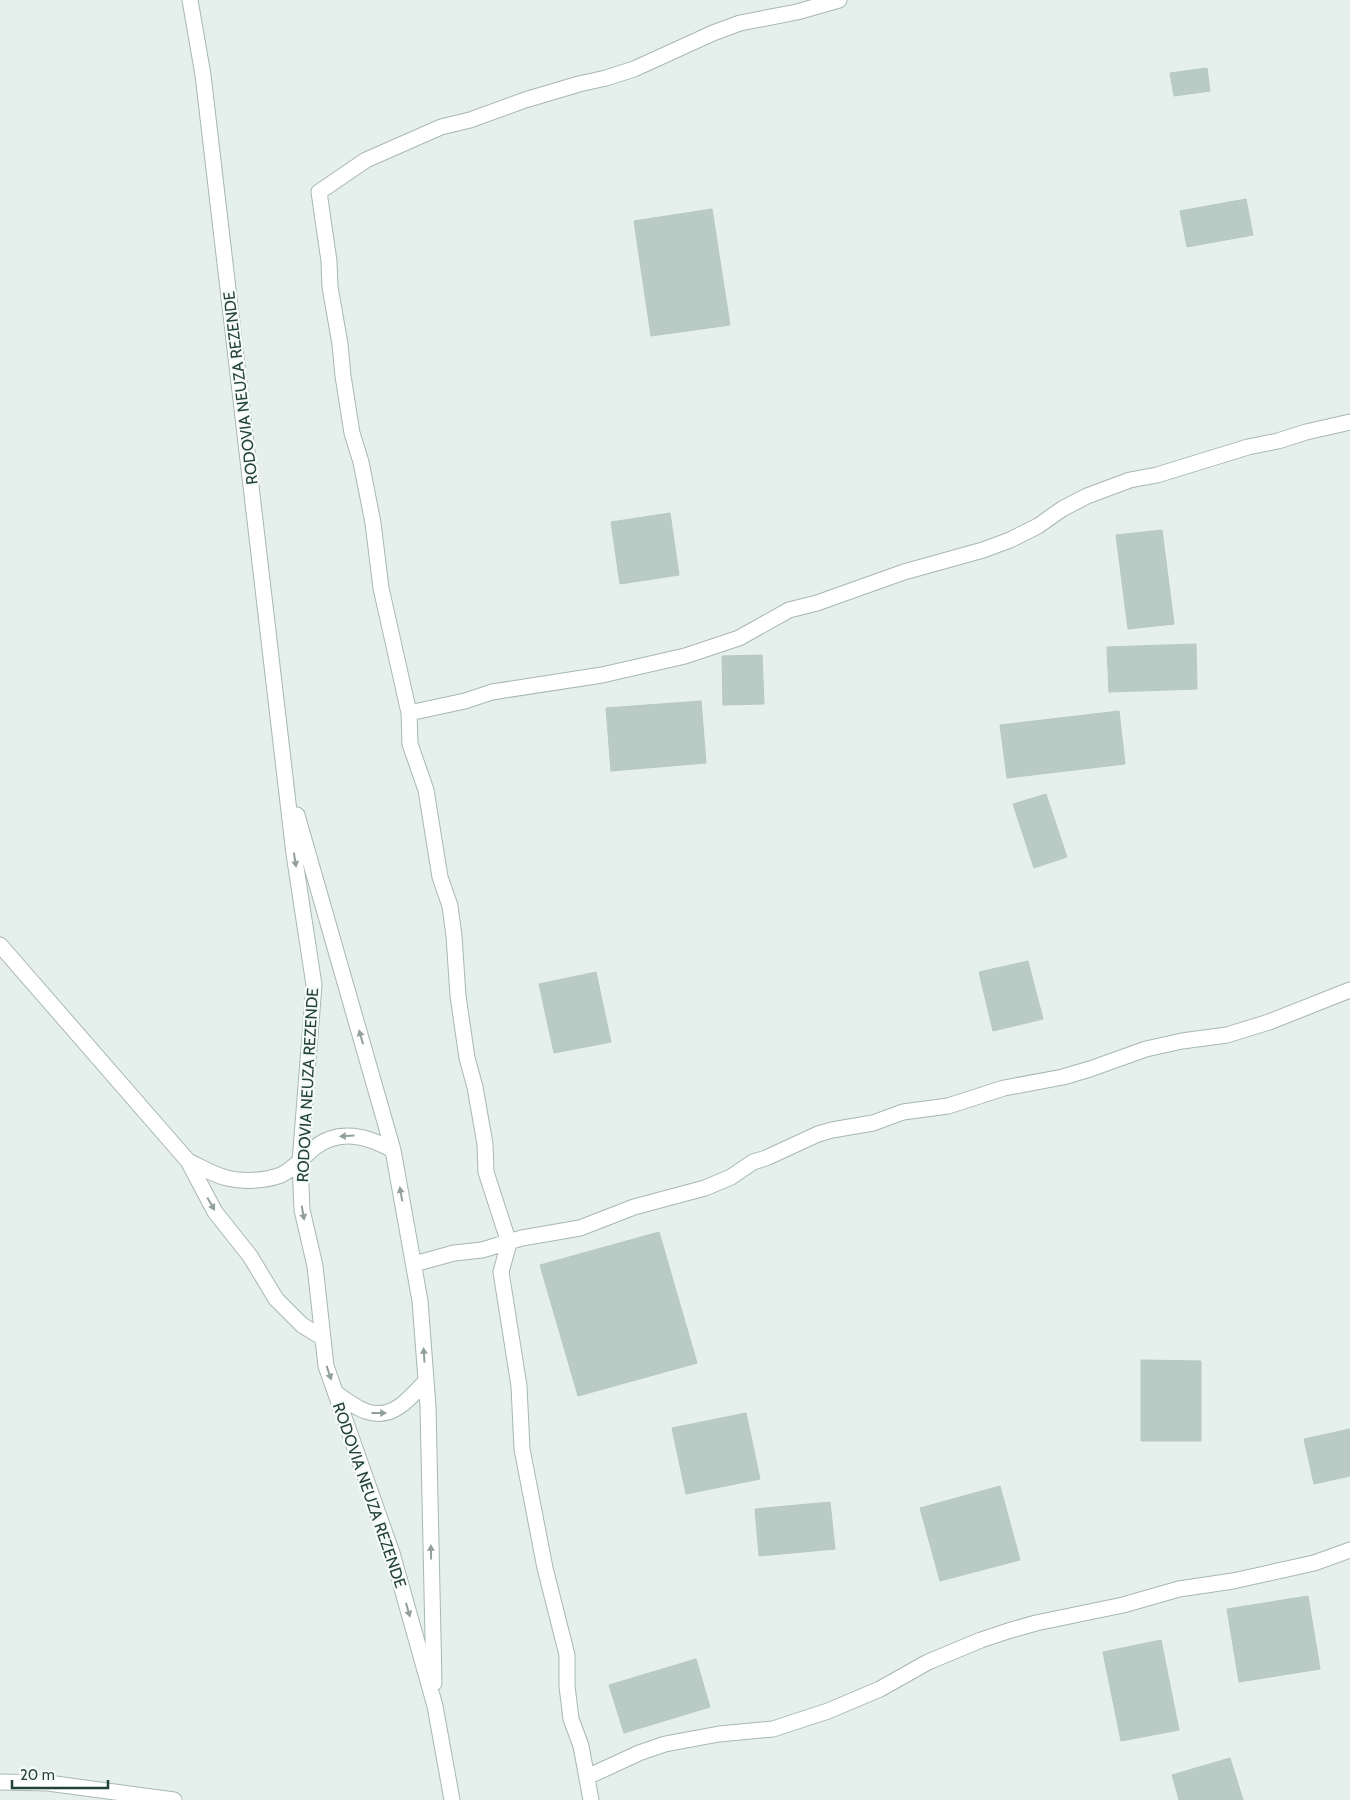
<svg xmlns="http://www.w3.org/2000/svg" width="1350" height="1800" font-family="Cabin,sans-serif">
	<rect width="100%" height="100%" fill="#e5efeb"/>
	<path fill="#bacac4" stroke="#b7c9c2" d="M1207,68L1210,91L1174,96L1170,73Z
		M1246,199L1253,235L1187,247L1180,211Z
		M712,209L730,325L651,336L634,221Z
		M670,513L679,575L620,584L611,522Z
		M1162,530L1174,624L1128,629L1116,535Z
		M1196,644L1197,689L1109,692L1107,647Z
		M762,655L764,704L723,705L722,656Z
		M701,701L706,763L611,771L606,708Z
		M1119,711L1125,764L1007,778L1000,725Z
		M1046,794L1067,857L1034,868L1013,804Z
		M1028,961L1043,1019L993,1031L979,972Z
		M596,972L611,1042L554,1053L539,984Z
		M659,1232L697,1363L578,1396L540,1265Z
		M1141,1360L1201,1361V1441H1141Z
		M746,1413L760,1479L686,1494L672,1428Z
		M1350,1429V1476L1314,1484L1304,1439Z
		M1000,1486L1020,1560L940,1581L920,1508Z
		M830,1502L835,1549L759,1556L755,1509Z
		M1308,1596L1320,1669L1239,1682L1227,1609Z
		M1161,1640L1179,1730L1121,1741L1103,1652Z
		M696,1659L710,1707L624,1733L609,1685Z
		M1230,1758L1243,1800H1179L1172,1775Z"/>
	<g fill="none" stroke-linecap="round" stroke-linejoin="round">
		<g stroke="#a7b8b2" stroke-width="17">
			<path id="minor" d="M190,0L203,75L294,854L314,985L300,1162L302,1210L315,1266L326,1366L392,1553L435,1706L452,1800
				M409,713L465,701L492,692L602,675L685,656L739,638L789,610L817,603L904,572L983,550L1010,540L1038,526L1062,509L1087,496L1130,480L1157,475L1248,447L1278,441L1306,432L1350,422
				M297,815L393,1150L420,1301L428,1406L434,1683
				M0,945L188,1161L215,1212L250,1256L276,1299L302,1325L323,1338
				M188,1161C201,1167 214,1175 227,1178C243,1182 265,1181 281,1175C294,1169 303,1157 314,1148C339,1128 367,1136 393,1150
				M414,1264L454,1253L482,1250L522,1238L580,1228L634,1207L705,1188L731,1177L753,1162L766,1158L818,1134L832,1130L873,1123L903,1112L948,1106L1004,1088L1063,1077L1090,1069L1146,1049L1182,1041L1227,1035L1269,1022L1350,990
				M336,1393C356,1408 376,1423 400,1406C410,1399 418,1389 426,1381
				M587,1777L639,1753L665,1744L719,1734L773,1729L828,1711L880,1689L928,1662L981,1640L1008,1631L1036,1623L1123,1605L1179,1589L1233,1581L1314,1563L1350,1550
				M0,1782L48,1783L174,1800
				M591,1800L581,1746L571,1719L567,1686V1655L545,1568L522,1449L519,1386L501,1272L509,1243L486,1172L485,1144L475,1087L467,1058L458,996L454,936L450,906L440,877L426,790L410,744L409,713L381,588L373,523L361,462L352,433L343,376L340,344L330,287L329,261L319,192L366,160L441,127L470,120L525,100L579,84L606,78L634,69L713,33L740,23L797,12L839,0"/>
		</g>
		<use href="#minor" stroke="#fff" stroke-width="15"/>
	</g>
	<defs><path id="oneway-solid" d="M-6-.8H1V-3.2L6.5 0L1 3.2V.8H-6Z" transform="scale(1.25)"/></defs>
	<g fill="#91a09c">
		<use href="#oneway-solid" transform="translate(295 860) rotate(81)"/>
		<use href="#oneway-solid" transform="translate(361 1037) rotate(-106)"/>
		<use href="#oneway-solid" transform="translate(347 1136) rotate(177)"/>
		<use href="#oneway-solid" transform="translate(401 1194) rotate(-100)"/>
		<use href="#oneway-solid" transform="translate(211 1204) rotate(60)"/>
		<use href="#oneway-solid" transform="translate(303 1213) rotate(80)"/>
		<use href="#oneway-solid" transform="translate(424 1355) rotate(-94)"/>
		<use href="#oneway-solid" transform="translate(329 1373) rotate(71)"/>
		<use href="#oneway-solid" transform="translate(379 1413)"/>
		<use href="#oneway-solid" transform="translate(431 1552) rotate(-91)"/>
		<use href="#oneway-solid" transform="translate(408 1610) rotate(74)"/>
	</g>
	<g text-anchor="middle" stroke-width="4.5" stroke-linejoin="round" paint-order="stroke">
		<g font-size="16" fill="#23423a" stroke="#f6fbf9">
			<text transform="translate(240 388) rotate(-97)" y="6">RODOVIA NEUZA REZENDE</text>
			<text transform="translate(307 1085) rotate(-87)" y="6">RODOVIA NEUZA REZENDE</text>
			<text transform="translate(370 1495) rotate(71)" y="6">RODOVIA NEUZA REZENDE</text>
		</g>
	</g>
	<path d="M12 1780v8h96v-8" fill="none" stroke="#23423a" stroke-width="2.5"/>
	<text x="20" y="1780" font-size="15" fill="#23423a" stroke="#f6fbf9" stroke-width="4" paint-order="stroke">20 m</text>
</svg>
